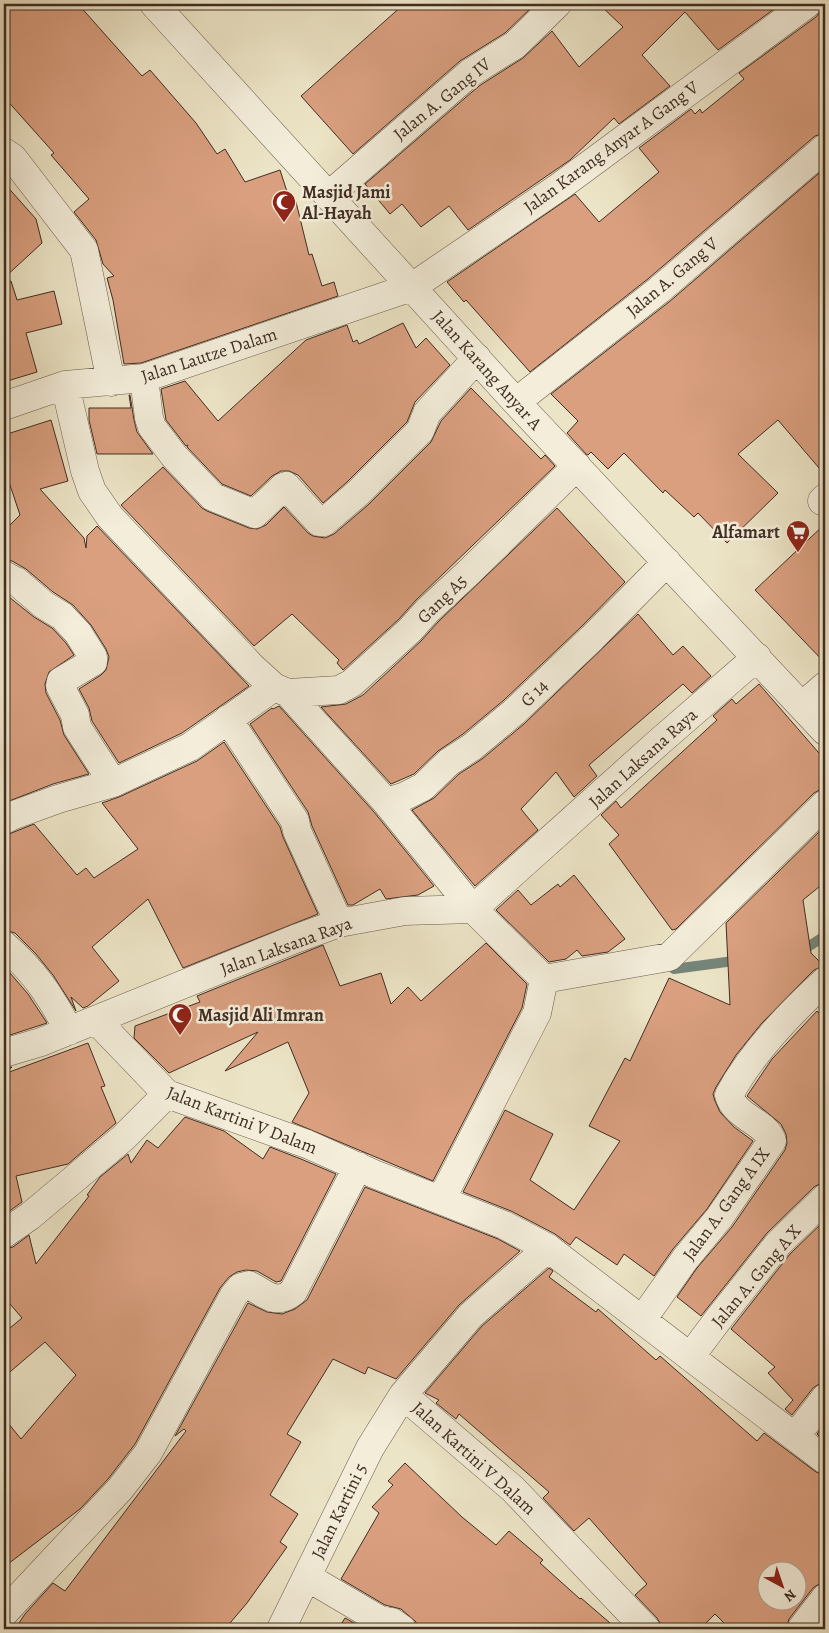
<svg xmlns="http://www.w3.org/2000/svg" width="829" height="1633" font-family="Alegreya,serif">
	<rect width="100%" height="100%" fill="#ece4c6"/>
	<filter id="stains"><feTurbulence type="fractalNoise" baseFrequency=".004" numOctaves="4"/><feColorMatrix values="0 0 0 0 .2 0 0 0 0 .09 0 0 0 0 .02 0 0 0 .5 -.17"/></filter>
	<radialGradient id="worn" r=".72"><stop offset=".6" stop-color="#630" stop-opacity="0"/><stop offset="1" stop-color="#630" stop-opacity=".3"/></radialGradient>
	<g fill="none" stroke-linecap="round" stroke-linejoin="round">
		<path stroke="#758579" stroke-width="10" d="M797,949L806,948L825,936
			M674,969L741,960"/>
	</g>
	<path fill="#d99f7f" stroke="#402d23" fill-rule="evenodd" d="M17,4H78L142,76L150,70L196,123L217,154L225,149L245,182L280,170L291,204L296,202L309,255L312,254L322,286L334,282L338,296L141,363L124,364L113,300L107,278L114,276L103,264L96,240L74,212L89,199L51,155L54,153L4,97V15Z
		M404,4H531L533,6L505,33L460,61L353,154L301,96Z
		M599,4H781L718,50L685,12L642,55L670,86L619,124L614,118L570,160L468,230L449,206L421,227L402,204L390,214L365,184L479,86L523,58L552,31L579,67L623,27Z
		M822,4H825V133L815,136L649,278L530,372L466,300L464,302L447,282L575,194L599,222L659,172L639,148L691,109L695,114L700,109L702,113L744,79L739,73L816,17L821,11Z
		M825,168V475L778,420L738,454L778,493L727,543L698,513L694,517L665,490L663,493L624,453L608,469L591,452L588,455L586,454L567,433L578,421L551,394L669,302Z
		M4,183L36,219L42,243L4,278Z
		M11,281L17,300L54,291L62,324L26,333L37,372L4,382V282Z
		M403,323L416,348L426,338L450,365L415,402L407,422L347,482L323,503L298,475L289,471H281L272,476L251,496L222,484L187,447L188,445L186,446L166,420L161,389L185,381L218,421L306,340L347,325L353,342L357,340L359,344Z
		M471,388L541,459L545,455L555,466L416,600L399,619L343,670L337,663L339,660L292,614L254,646L121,505L163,467L202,508L207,511L249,528L257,529L266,525L284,507L308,533L313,536L325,538L334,534L368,505L431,442L441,421Z
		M129,395H130L134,420L137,432L153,454H97L89,420V408H131Z
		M51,420L68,481L40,489L84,538L86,548L87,536L97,526L249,686L182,733L119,763L92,721L89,708L79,689L101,675L106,670L109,657L106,649L91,625L73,605L53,592L26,569L12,561L4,559V531L20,515L4,467V435Z
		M557,508L625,582L581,627L504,700L463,734L438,751L414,774L391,784L321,707L346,704L363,695L421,641L438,622Z
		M825,524V663L755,590Z
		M4,593L34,617L52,628L66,643L74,655L49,672L45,684L46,693L60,720L64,735L89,774L53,784L4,803Z
		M638,614L673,655L683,646L711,676L692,693L683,684L589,765L597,776L574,797L556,772L521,809L538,830L475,886L412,810L434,798L459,774L482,759L524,724Z
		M759,684L825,760V789H821L814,793L676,929L672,930L609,844L619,835L601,815L616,801L621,808L717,720L713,716L732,699L736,704Z
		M279,706L374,812L434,886L418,895L386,899L380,889L353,905H348L312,826L308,812L250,724L272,708L273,709Z
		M224,742L280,827L283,837L318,914L183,968L148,899L92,947L119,981L88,1006L83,1008L71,997L76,1011L53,975L36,954L15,933L4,930V836L34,824L77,875L86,868L94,878L138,849L102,803L119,797L197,761Z
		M825,826V882L803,900L811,953L824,966L814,970L761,1024L736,1055L716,1087L713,1094L715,1101L720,1112L734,1127L753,1141L707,1209L673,1249L654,1276L624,1254L617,1265L576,1237L570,1245L555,1234L511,1211L463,1192L505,1110L553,1134L530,1180L574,1210L620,1141L589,1126L625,1058L630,1061L669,978L730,1005L726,923Z
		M574,875L625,939L608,952L582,956L577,950L566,959L549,962L496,910L518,890L531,905L558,884L560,887Z
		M486,943L527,984L522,1008L433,1181L292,1122L309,1093L288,1042L225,1071L258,1032L169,1073L134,1038L135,1026L200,1002L197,996L323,945L340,986L381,973L391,1004L408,987L421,1001Z
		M4,966L28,994L47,1023L4,1037Z
		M817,1011L825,1020V1183H821L814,1187L767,1233L701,1316L677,1297L697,1268L732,1227L785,1150L787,1143L786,1134L781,1124L747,1096L772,1059Z
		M88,1043L105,1086L101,1087L116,1123L68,1164L16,1176L22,1202L4,1215V1068L12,1067L4,1074Z
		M185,1117L224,1131L263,1159L270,1147L301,1159L336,1174L281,1281L276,1282L257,1271L246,1270L237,1272L229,1277L220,1288L135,1444L108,1479L80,1509L4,1567V1418L21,1439L76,1375L45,1342L4,1377V1333L22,1318L4,1297V1249L13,1247L29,1235L36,1264L89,1196L87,1195L100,1177L128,1154L131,1163L147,1140L158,1148Z
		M365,1187L498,1239L520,1251L459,1305L396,1379L368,1367L365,1374L333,1359L287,1434L301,1442L270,1495L298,1514L280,1542L287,1547L247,1603L225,1629H15L25,1614L53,1583L65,1591L186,1431L184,1429L175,1436L248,1303L267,1312L282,1314L295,1309L307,1300Z
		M825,1220V1383L819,1384L813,1388L792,1415L785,1409L793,1400L768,1373L775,1367L731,1329L790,1254Z
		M549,1268L553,1271L549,1277L596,1312L598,1309L656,1360L660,1356L757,1441L764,1433L816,1472L825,1475V1583L819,1584L813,1588L789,1619L786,1629H730L715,1614L700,1629H661V1625L657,1618L635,1595L647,1584L589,1518L574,1531L543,1498L549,1492L459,1414L456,1419L436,1403L439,1400L425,1393L482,1326ZM766,1570H796V1600H766Z
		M825,1423V1441L817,1434Z
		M405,1463L462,1517L496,1545L509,1531L543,1560L540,1563L580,1599L581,1598L617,1629H417L416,1622L401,1609L385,1605L341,1579L379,1513L372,1507L393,1485L388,1481Z
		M345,1618L365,1629H338Z"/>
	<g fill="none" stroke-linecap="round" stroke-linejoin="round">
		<g stroke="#6b5b4c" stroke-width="29">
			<path id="minor" d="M154,4L516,402L825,731
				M4,152L13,158L84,250L111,382
				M328,196L470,73L515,45L557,4
				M144,378L149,418L152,427L174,456L213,497L255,514L283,487L286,486L319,522H324L358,493L420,431L427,413L477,358
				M65,385L85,471L92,491L110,517L252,667L274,687L288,693L386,802L473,909L544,979
				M516,402L659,290L825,148
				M4,406L65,385L144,378L412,287L559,187L807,4
				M822,501L825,498
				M4,575L13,580L16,581L44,605L62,616L78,633L93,657V662L61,681L60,686L75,715L77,727L113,783
				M288,693L339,690L352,683L410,630L427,611L468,573L577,466
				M802,706L825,686
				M228,719L295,821L297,831L339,923
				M386,802L403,797L423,787L449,762L472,747L514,712L592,638L667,562
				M4,820L14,815L58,799L113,783L190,747L274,687
				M4,945C34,971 50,995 69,1031
				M544,979L669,957L825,804
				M96,1020L167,1094L307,1144L374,1174L504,1225L548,1248L825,1460
				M4,1053L41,1042L295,939L339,923L405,911L473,909L659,742L757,657
				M441,1200L537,1013L544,979
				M4,1234L30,1216L123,1138L167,1094
				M642,1320L685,1259L719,1218L772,1141C767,1122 735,1118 729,1095C751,1054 791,1012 825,981
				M690,1357L720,1317L778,1244L825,1198
				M403,1395L513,1489L646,1629
				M795,1437L825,1398
				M307,1577L380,1620L392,1622L402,1629
				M4,1613L120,1489L148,1453L234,1295L241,1287L249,1285C266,1294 276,1306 293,1292L358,1166
				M281,1629L370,1448L403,1395L471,1315L548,1248
				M801,1629L825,1598"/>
		</g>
		<use href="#minor" stroke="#f3edda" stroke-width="28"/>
	</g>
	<defs>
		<g id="mosque-pin" transform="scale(1.25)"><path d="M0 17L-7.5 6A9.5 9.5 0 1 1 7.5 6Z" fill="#8f2418" stroke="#f3edda"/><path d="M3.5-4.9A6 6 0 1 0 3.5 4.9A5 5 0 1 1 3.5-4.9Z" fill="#fff"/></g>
		<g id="supermarket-pin" transform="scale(1.25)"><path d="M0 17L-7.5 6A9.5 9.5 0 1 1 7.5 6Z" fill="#8f2418" stroke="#f3edda"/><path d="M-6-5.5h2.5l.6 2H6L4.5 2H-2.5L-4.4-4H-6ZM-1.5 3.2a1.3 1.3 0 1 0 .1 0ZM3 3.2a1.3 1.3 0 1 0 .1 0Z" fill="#fff"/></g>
	</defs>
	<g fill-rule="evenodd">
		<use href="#mosque-pin" x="284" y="202"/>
		<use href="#supermarket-pin" x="798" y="532"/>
		<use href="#mosque-pin" x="180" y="1015"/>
	</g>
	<g text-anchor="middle" stroke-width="5" stroke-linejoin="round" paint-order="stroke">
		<g font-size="18" fill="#402d23" stroke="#f3edda">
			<text transform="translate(442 99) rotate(-39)" y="6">Jalan A. Gang IV</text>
			<text transform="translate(611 147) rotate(-36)" y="6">Jalan Karang Anyar A Gang V</text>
			<text transform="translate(672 277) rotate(-40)" y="6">Jalan A. Gang V</text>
			<text transform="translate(209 355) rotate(-18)" y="6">Jalan Lautze Dalam</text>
			<text transform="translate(487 370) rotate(48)" y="6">Jalan Karang Anyar A</text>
			<text transform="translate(442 599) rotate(-44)" y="6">Gang A5</text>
			<text transform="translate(534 693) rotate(-45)" y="6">G 14</text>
			<text transform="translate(643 758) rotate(-42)" y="6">Jalan Laksana Raya</text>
			<text transform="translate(286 946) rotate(-20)" y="6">Jalan Laksana Raya</text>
			<text transform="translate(242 1120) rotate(21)" y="6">Jalan Kartini V Dalam</text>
			<text transform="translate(726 1204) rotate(-54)" y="6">Jalan A. Gang A IX</text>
			<text transform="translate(756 1276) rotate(-50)" y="6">Jalan A. Gang A X</text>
			<text transform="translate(474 1458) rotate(42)" y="6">Jalan Kartini V Dalam</text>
			<text transform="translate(339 1511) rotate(-64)" y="6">Jalan Kartini 5</text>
		</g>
		<g font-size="18" font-weight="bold" fill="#402d23" stroke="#f3edda" text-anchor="start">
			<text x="302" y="198">Masjid Jami<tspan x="302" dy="21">Al-Hayah</tspan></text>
			<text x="780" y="538" text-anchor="end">Alfamart</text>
			<text x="198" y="1021">Masjid Ali Imran</text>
		</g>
	</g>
	<rect width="829" height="1633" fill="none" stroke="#ece4c6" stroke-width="20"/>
	<rect x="5" y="5" width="819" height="1623" fill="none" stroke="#402d23" stroke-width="2.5"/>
	<rect x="10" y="10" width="809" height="1613" fill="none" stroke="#402d23"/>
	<g transform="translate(782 1586) rotate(140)"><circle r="24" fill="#f3edda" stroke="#aba091"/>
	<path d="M0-4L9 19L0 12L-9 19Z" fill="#8f2418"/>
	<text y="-8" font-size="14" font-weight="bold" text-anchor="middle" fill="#402d23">N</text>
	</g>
	<rect width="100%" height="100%" filter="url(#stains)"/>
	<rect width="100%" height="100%" fill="url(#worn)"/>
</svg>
